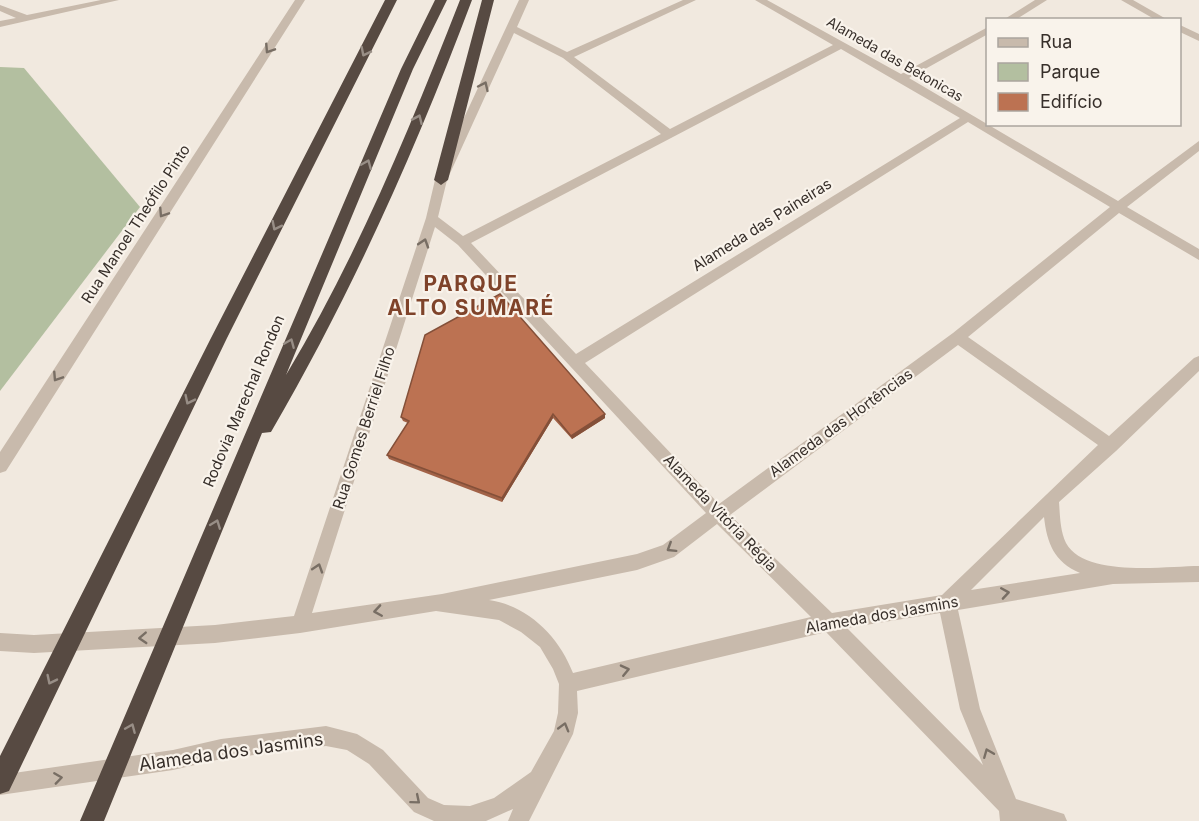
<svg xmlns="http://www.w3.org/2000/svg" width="1199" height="821" font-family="Inter,sans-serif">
	<rect width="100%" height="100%" fill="#f1e9df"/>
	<path fill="#b3bfa0" d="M0,67L24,68L140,207L0,391Z"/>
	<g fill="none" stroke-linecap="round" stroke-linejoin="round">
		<path fill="#c8baac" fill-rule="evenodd" d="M101,0H119L0,27V21L16,18L0,11V5L27,15Z
			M295,0H305L6,471L0,473V452Z
			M519,0H529L517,27L567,52L683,0H696L574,57L670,129L833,45L755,0H767L901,74L988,27V34L909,78L1118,201L1199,141V151L1127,207L1199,249V260L1119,213L968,337L1109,436L1194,358L1199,356V371L1116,451L1059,502C1060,515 1060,531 1066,543C1085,578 1166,566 1199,566V582L1113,584L958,610L980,709L1016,799L1064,814L1067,821H1000L999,811L826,632L577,691L578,713L573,734L529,821H508L513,809L486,821H434L414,812L369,764L347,750L326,746L221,759L173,770L0,795V775L173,750L221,739L326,726L357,734L383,750L428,798L444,805L470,806L494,798L531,772L554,731L558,713L559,684L553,669L540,647L521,632L499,620L436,611L300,633L215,643L34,653L0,651V633L34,635L215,625L294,616L426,218L435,180ZM514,33L563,58L661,134L463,236L438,217L447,180ZM841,49L960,118L576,354L471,243ZM968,122L1110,207L953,333L719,504L585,363ZM435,227L458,245L706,513L663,545L637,554L442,594L312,613ZM958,345L1098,445L942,595L832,613L730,515ZM1044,517C1047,543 1054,562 1080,573L971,590ZM717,524L811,617L573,673C559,637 529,606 489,600L637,570L674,557ZM940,613L960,709L983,765L847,628Z
			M1035,0H1047L1015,20H1003Z
			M1121,0H1133L1168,20H1156Z
			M1180,25L1199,34V41L1180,32Z"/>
		<path fill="#574a42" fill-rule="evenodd" d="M385,0H397L227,338L9,791L0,794V756L211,338Z
			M435,0H447L413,69L286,375C357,257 410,128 460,0H472C416,149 352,293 271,432L262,433L104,821H80L401,69Z
			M482,0H494L448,180L441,185L434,180Z"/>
	</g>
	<path fill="#a26247" d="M500,294L605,418L572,439L553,418L502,502L389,459L387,455L408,423L403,421L401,417Z"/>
	<path fill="#845039" d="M553,414V418L502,502V498Z
		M605,414V418L572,439L571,436Z"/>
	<path fill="#bc7252" stroke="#845039" stroke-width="1.5" d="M500,294L605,414L571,436L553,414L502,498L387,455L409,421L401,417L425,335Z"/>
	<defs><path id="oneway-chevron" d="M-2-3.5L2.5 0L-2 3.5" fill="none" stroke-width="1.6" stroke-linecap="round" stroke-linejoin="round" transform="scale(1.5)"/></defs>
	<g stroke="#786e64">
		<use href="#oneway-chevron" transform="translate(269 49) rotate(123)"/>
		<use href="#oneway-chevron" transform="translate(484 86) rotate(-65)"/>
		<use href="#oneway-chevron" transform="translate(163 213) rotate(123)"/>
		<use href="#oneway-chevron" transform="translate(424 243) rotate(-72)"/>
		<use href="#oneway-chevron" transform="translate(57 377) rotate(123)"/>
		<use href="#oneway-chevron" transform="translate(671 548) rotate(148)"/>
		<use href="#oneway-chevron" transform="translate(318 568) rotate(-72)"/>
		<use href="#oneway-chevron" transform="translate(1005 593) rotate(-9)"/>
		<use href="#oneway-chevron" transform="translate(378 611) rotate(171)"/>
		<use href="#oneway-chevron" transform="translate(143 638) rotate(177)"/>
		<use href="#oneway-chevron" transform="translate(625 670) rotate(-13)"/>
		<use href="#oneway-chevron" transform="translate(564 727) rotate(-74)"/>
		<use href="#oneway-chevron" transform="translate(988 753) rotate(-112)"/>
		<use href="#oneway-chevron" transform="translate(58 778) rotate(-8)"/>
		<use href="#oneway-chevron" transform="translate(416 800) rotate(40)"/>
	</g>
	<g stroke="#988e86">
		<use href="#oneway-chevron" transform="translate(365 52) rotate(117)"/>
		<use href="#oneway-chevron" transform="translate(418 119) rotate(-66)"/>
		<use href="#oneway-chevron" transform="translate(367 164) rotate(-67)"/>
		<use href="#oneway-chevron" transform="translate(276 226) rotate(117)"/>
		<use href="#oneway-chevron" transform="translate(290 343) rotate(-67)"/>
		<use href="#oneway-chevron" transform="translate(189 400) rotate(116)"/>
		<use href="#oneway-chevron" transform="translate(216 524) rotate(-69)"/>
		<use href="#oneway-chevron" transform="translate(51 680) rotate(116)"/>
		<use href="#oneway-chevron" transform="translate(131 728) rotate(-67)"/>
	</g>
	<g text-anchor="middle" stroke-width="4.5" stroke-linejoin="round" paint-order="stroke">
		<g font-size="14" fill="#372f2a" stroke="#f9f3eb">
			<text transform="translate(895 59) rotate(30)" y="5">Alameda das Betonicas</text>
		</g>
		<g font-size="15" fill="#372f2a" stroke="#f9f3eb">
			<text transform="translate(136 224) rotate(-57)" y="5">Rua Manoel Theófilo Pinto</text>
			<text transform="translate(762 225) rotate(-32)" y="5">Alameda das Paineiras</text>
			<text transform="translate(244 401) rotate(-67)" y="5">Rodovia Marechal Rondon</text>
			<text transform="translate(841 423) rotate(-36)" y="5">Alameda das Hortências</text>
			<text transform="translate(364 428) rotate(-72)" y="5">Rua Gomes Berriel Filho</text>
			<text transform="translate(720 513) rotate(46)" y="5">Alameda Vitória Régia</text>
			<text transform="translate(882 615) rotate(-10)" y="5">Alameda dos Jasmins</text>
		</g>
		<g font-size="18" fill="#372f2a" stroke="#f9f3eb">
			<text transform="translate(231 752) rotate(-8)" y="6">Alameda dos Jasmins</text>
		</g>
		<g font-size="21" font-weight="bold" letter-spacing="1.5" fill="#7f432a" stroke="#f9f3eb">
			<text x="471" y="291">PARQUE<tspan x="471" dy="24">ALTO SUMARÉ</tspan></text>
		</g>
	</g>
	<rect x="986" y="18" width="195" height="108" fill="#f9f3eb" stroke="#aba59e" stroke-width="1.5"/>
	<rect x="998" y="38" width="30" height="9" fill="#c8baac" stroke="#aba59e" stroke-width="1.5"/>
	<text x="1040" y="48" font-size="18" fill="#372f2a">Rua</text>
	<rect x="998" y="63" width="30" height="18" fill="#b3bfa0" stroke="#aba59e" stroke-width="1.5"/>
	<text x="1040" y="78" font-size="18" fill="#372f2a">Parque</text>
	<rect x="998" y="93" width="30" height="18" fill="#bc7252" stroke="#aba59e" stroke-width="1.5"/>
	<text x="1040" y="108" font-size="18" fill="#372f2a">Edifício</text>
</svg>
